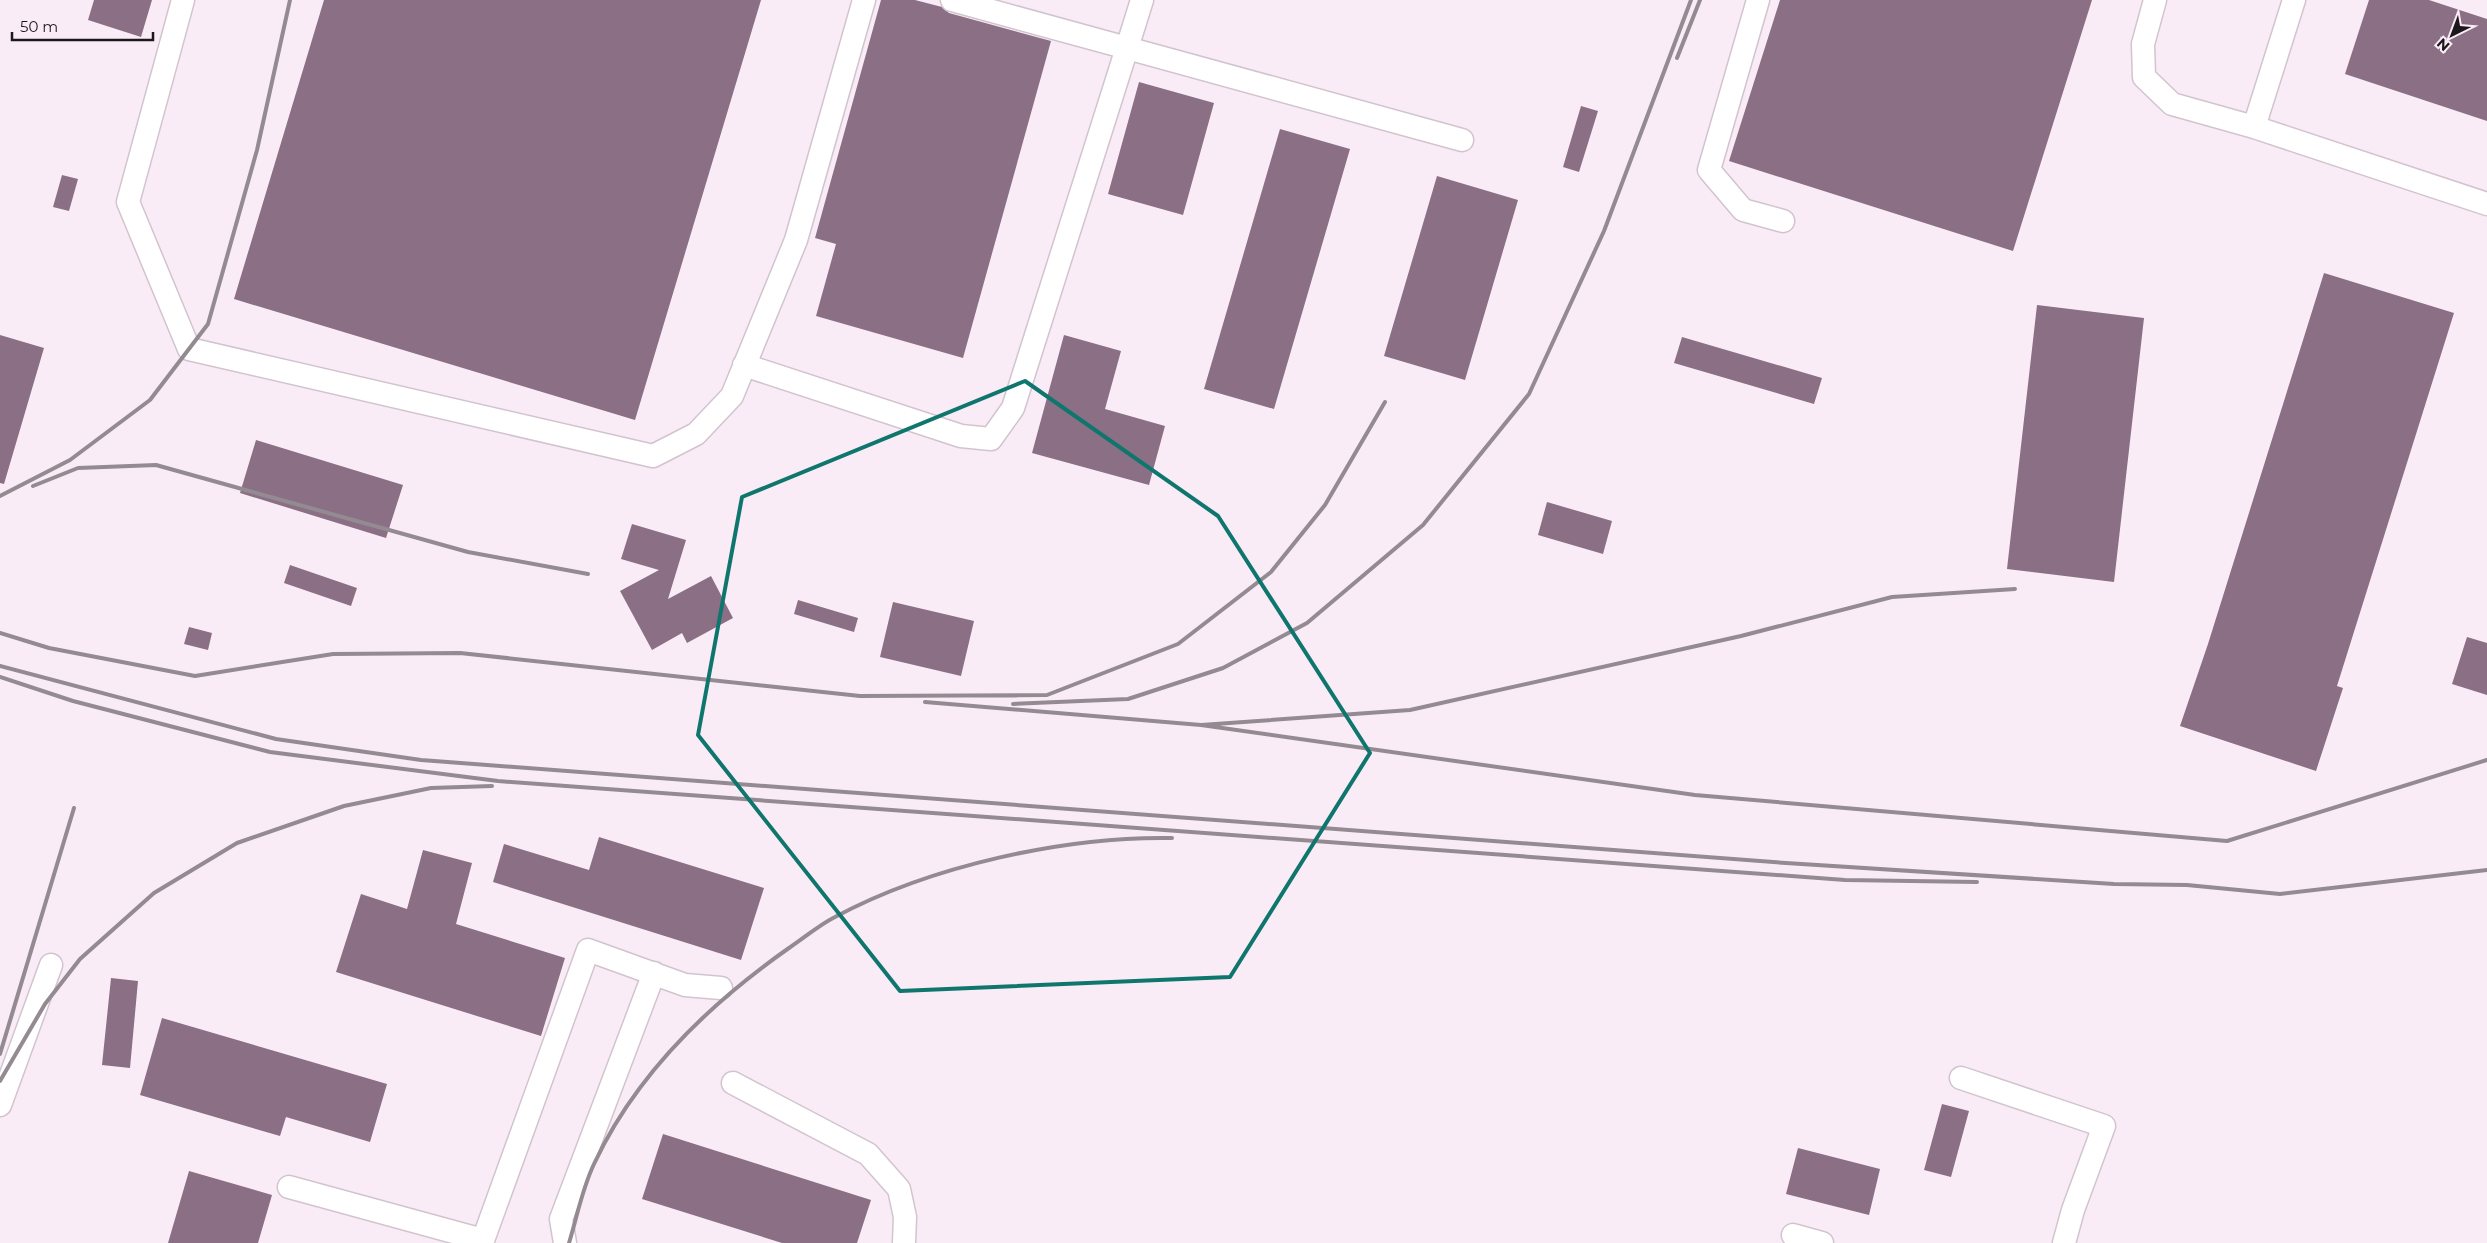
<svg xmlns="http://www.w3.org/2000/svg" width="2487" height="1243" font-family="Montserrat,sans-serif">
	<rect width="100%" height="100%" fill="#faecf7"/>
	<path fill="#8a6f85" d="M94,0H152L141,37L88,20Z
		M324,0H761L635,420L234,299Z
		M881,0H915L942,7L949,13L1051,41L963,358L816,316L836,244L815,238Z
		M1780,0H2092L2013,251L1729,161Z
		M2369,0H2429L2487,19V121L2345,74Z
		M1139,82L1214,103L1183,215L1108,194Z
		M1581,106L1598,111L1579,172L1563,167Z
		M1280,129L1350,149L1274,409L1204,389Z
		M62,175L78,179L69,211L53,207Z
		M1437,176L1518,200L1465,380L1384,356Z
		M2324,273L2454,313L2337,686L2343,688L2316,771L2180,726L2208,644Z
		M2037,305L2144,318L2114,582L2007,569Z
		M0,335L44,348L4,484L0,483Z
		M1064,335L1121,351L1105,409L1165,426L1149,485L1032,453Z
		M1682,337L1822,378L1814,404L1674,363Z
		M256,440L403,485L386,538L240,493Z
		M1547,502L1612,521L1603,554L1538,535Z
		M632,524L686,540L668,599L711,576L733,618L687,643L682,633L652,650L620,591L659,570L621,559Z
		M290,565L357,588L351,606L284,583Z
		M798,600L858,618L854,632L794,614Z
		M893,602L974,621L961,676L880,657Z
		M189,627L212,633L208,650L184,644Z
		M2467,637L2487,643V695L2452,684Z
		M599,837L764,888L741,960L493,882L504,844L589,870Z
		M423,850L472,863L456,924L565,958L541,1036L336,972L361,894L407,909Z
		M111,978L138,981L130,1068L102,1065Z
		M162,1018L387,1084L370,1142L286,1117L280,1136L140,1095Z
		M1942,1104L1969,1111L1951,1177L1924,1170Z
		M663,1134L871,1200L857,1243H782L642,1199Z
		M1798,1148L1880,1169L1869,1215L1786,1194Z
		M189,1171L272,1195L258,1243H168Z"/>
	<g fill="none" stroke-linecap="round" stroke-linejoin="round">
		<g stroke="#d2c4cf" stroke-width="25">
			<path id="minor" d="M183,0L128,202L189,349L653,456L696,434L732,396L796,240L864,0
				M952,0L1127,48L1142,0
				M1758,0L1709,170L1743,210L1783,221
				M2155,0L2143,44L2144,77L2172,104L2254,127L2487,204
				M2254,127L2294,0
				M744,365L961,436L991,439L1013,408L1127,48L1462,140
				M1961,1078L2104,1126L2073,1210L2064,1243
				M733,1083L868,1154L899,1189L905,1217L904,1243
				M0,1105L51,965
				M289,1187L483,1240
				M1793,1235L1822,1243
				M482,1243L588,950L685,985L721,988
				M565,1243L561,1219L654,973"/>
		</g>
		<use href="#minor" stroke="#fff" stroke-width="22"/>
		<path stroke="#948a92" stroke-width="4" d="M1677,58L1700,0
			M33,486L78,468L156,465L468,552L588,574
			M0,496L70,460L150,400L208,324L257,150L290,0
			M0,633L49,648L195,676L333,654L460,653L860,696L1047,695L1178,644L1271,572L1325,505L1385,402
			M0,666L276,739L421,760L1786,863L2114,884L2187,885L2280,894L2487,870
			M0,677L73,701L270,752L498,781L1845,880L1977,882
			M925,702L1201,725L1410,710L1741,636L1892,597L2015,589
			M1013,704L1128,699L1223,668L1307,623L1423,525L1529,394L1604,231L1691,0
			M1201,725L1695,795L2227,841L2487,760
			M0,1054L74,808
			M0,1081L45,1004L80,959L154,893L237,843L344,806L431,788L492,786
			M569,1243C577,1217 582,1189 594,1164C636,1074 709,1004 789,948C804,938 819,925 835,917C930,866 1065,836 1172,838"/>
	</g>
	<path fill="none" stroke="#0f766e" stroke-width="4" stroke-linejoin="round" d="M1025,381L1218,516L1370,753L1230,977L900,991L698,735L742,497Z"/>
	<g transform="translate(2452 35) rotate(222)" stroke="#faecf7" stroke-width="4" paint-order="stroke">
	<path d="M0-4L9 19L0 12L-9 19Z" fill="#1c171b"/>
	<text y="-8" font-size="14" font-weight="bold" text-anchor="middle" fill="#1c171b">N</text>
	</g>
	<path d="M12 32v8h141v-8" fill="none" stroke="#1c171b" stroke-width="2.5"/>
	<text x="20" y="32" font-size="15" fill="#1c171b" stroke="#faecf7" stroke-width="4" paint-order="stroke">50 m</text>
</svg>
